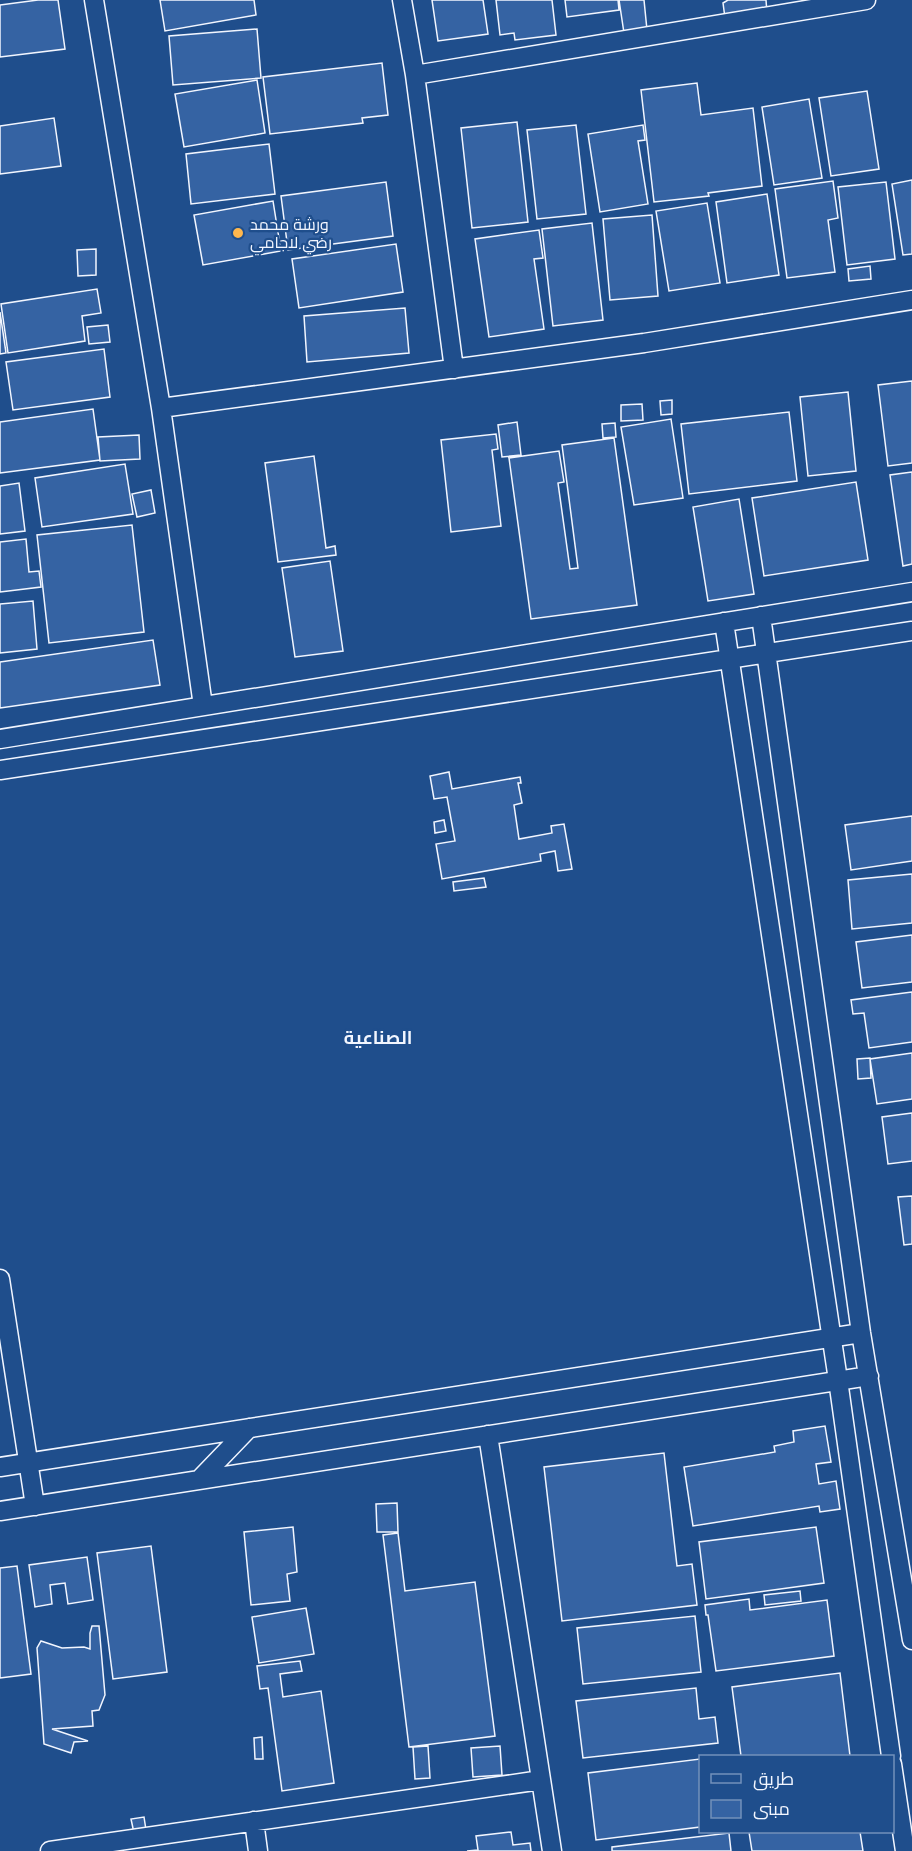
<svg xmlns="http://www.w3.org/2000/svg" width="912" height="1851" font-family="Figtree,Cairo,sans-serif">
	<rect width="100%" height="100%" fill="#1f4e8c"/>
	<path fill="#3563a3" stroke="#f2f6ff" stroke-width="1.5" d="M38,0H58L65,49L0,57V5Z
		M160,0H254L256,15L165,31Z
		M432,0H483L488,34L438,41Z
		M496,0H552L556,35L515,40L514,33L500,35Z
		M565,0H618L619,10L567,17Z
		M619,0H644L647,30L624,33Z
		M728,0H766L767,13L725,18L723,3Z
		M257,29L261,78L173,85L169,36Z
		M382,63L388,115L362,118L363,123L270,134L263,77Z
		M257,80L265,133L184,147L175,94Z
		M697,83L701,115L753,108L762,186L708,193L709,196L654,202L641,90Z
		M867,91L879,169L831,176L819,98Z
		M809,99L822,178L774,185L762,107Z
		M54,118L61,166L0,174V126Z
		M517,122L528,222L472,228L461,128Z
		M576,125L586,214L537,219L527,130Z
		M643,125L645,140L638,141L648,204L600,212L588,134Z
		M269,144L275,194L191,204L186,154Z
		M912,180V254L903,255L892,184Z
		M833,181L838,218L828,220L835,272L787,278L775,189Z
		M386,182L393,236L288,250L281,196Z
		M886,182L895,259L847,265L838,187Z
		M767,194L779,275L727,283L716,202Z
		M273,201L281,251L203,265L194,215Z
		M707,203L720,283L669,291L656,211Z
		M652,215L658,296L610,300L603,219Z
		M592,223L603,320L553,326L542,229Z
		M539,230L543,258L534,259L544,329L489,337L475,239Z
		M396,244L403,292L299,308L292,259Z
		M96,249V275L78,276L77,250Z
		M870,266L871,279L849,281L848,269Z
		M97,289L101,313L82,316L85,341L8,353L1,304Z
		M405,308L409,353L307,362L304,316Z
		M0,312L6,353L0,354Z
		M108,325L110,342L89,344L87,327Z
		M104,349L110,397L13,410L6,362Z
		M912,381V463L888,466L878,385Z
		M848,392L856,471L808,476L800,397Z
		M672,400V414L661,415L660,401Z
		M642,404L643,420L621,421V405Z
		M93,409L100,460L0,473V422Z
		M789,412L797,481L689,494L681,424Z
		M671,419L683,498L634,505L621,427Z
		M517,422L521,455L502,457L498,425Z
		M615,423L616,437L603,438L602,424Z
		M496,434L498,449L492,450L501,526L451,532L441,440Z
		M139,435L140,459L100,461L98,437Z
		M614,438L637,605L531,619L509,458L559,451L564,482L558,483L570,569L578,568L562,445Z
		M314,456L326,548L335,546L336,555L278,562L265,463Z
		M125,464L133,514L42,527L35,478Z
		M912,472V564L903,566L890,475Z
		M856,482L868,560L764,576L752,498Z
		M19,483L25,531L0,534V486Z
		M151,490L155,513L137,517L132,494Z
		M739,499L754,594L708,601L693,507Z
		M132,525L144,632L49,643L37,535Z
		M26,539L29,572L39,571L41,587L0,592V542Z
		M330,561L343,651L295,657L282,568Z
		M33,601L37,649L0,653V604Z
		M153,640L160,685L0,708V662Z
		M449,772L452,789L520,777L521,783H518L522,803L514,805L519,839L552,833L551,826L564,824L572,869L558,871L555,851L540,854L541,861L442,879L436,844L455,841L447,797L434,799L430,776Z
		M912,816V861L851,870L845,825Z
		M444,820L446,831L435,833L434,822Z
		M912,874V923L852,929L848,880Z
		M484,878L486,887L454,891L453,882Z
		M912,935V982L862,988L856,942Z
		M912,992V1042L869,1048L864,1013L853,1014L851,1000Z
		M912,1053V1099L877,1104L870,1059Z
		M870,1058L871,1078L858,1079L857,1059Z
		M912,1113V1161L888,1164L882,1117Z
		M912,1196V1244L904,1245L898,1197Z
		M825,1426L831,1462L816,1464L819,1484L836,1481L840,1509L820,1512L819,1506L693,1526L684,1467L775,1452L774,1446L794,1442L793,1431Z
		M664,1453L677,1566L692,1564L697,1605L562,1621L544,1467Z
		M397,1503L398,1532H377L376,1504Z
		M293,1527L297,1572L287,1574L290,1601L251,1605L244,1532Z
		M816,1527L824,1583L706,1599L699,1542Z
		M398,1533L405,1591L475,1582L495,1736L409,1747L383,1535Z
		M151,1546L167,1672L113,1679L97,1553Z
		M87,1557L93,1600L68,1604L65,1583L50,1585L52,1604L35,1607L29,1565Z
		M17,1566L31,1674L0,1678V1568Z
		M800,1591L801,1601L765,1605L764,1595Z
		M749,1599L750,1610L827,1600L834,1656L716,1671L708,1615H706L705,1605Z
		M306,1608L314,1654L259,1663L252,1617Z
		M695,1616L701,1672L583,1684L577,1628Z
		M92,1626H99L105,1695L99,1710L92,1711L93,1726L52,1729L88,1741L74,1742L71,1753L44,1744L37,1648L41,1641L62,1648L84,1647L90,1649V1633Z
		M300,1661L302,1671L280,1674L283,1697L321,1691L334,1783L282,1791L268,1688L260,1689L257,1666Z
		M840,1673L850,1756H741L732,1687Z
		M696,1688L699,1719L715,1717L718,1743L583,1758L576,1701Z
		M262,1737L263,1759H255L254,1738Z
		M428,1746L430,1778L415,1779L413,1747Z
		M500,1746L502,1775L473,1777L471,1748Z
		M700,1759V1827L596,1840L588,1773Z
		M144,1817L146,1830L134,1833L131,1819Z
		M511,1832L513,1845L530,1843L531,1851H467L478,1850L476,1836Z
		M749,1832H860L863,1851H752Z
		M729,1833L731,1851H612V1847Z"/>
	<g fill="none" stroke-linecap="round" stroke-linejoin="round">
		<g stroke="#f2f6ff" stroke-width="21">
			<path id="street" d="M94,0L161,408L203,706
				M402,0L415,75L454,369
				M415,75L866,0
				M161,408L644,343L912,300
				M761,616L861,1333L912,1640
				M724,622L838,1380L891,1756
				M0,739L912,592
				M0,770L912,631
				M0,1279L35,1506
				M488,1435L552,1851
				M0,1467L861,1333
				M199,1480L249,1428
				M0,1511L869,1376
				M892,1764L905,1851
				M254,1821L258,1851
				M50,1851L541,1780"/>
		</g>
		<use href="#street" stroke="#1f4e8c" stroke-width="18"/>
	</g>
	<circle fill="#ffb74d" stroke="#1f4e8c" stroke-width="2" cx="238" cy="233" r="6"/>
	<g text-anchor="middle" stroke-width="4.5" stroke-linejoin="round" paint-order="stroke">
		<g font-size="16" fill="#f2f6ff" stroke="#1f4e8c" text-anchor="start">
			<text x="250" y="230">ورشة محمد<tspan x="250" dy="18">رضي لاجامي</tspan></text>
		</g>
		<g font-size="18" font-weight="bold" fill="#f2f6ff" stroke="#1f4e8c">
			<text x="378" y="1044">الصناعية</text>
		</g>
	</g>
	<rect x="699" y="1755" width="195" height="78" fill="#1f4e8c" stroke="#7391ba" stroke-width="1.5"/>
	<rect x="711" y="1774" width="30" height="9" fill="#1f4e8c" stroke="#7391ba" stroke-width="1.5"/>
	<text x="753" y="1785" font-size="18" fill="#f2f6ff">طريق</text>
	<rect x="711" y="1800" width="30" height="18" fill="#3563a3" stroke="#7391ba" stroke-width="1.5"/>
	<text x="753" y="1815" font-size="18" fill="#f2f6ff">مبنى</text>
</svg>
